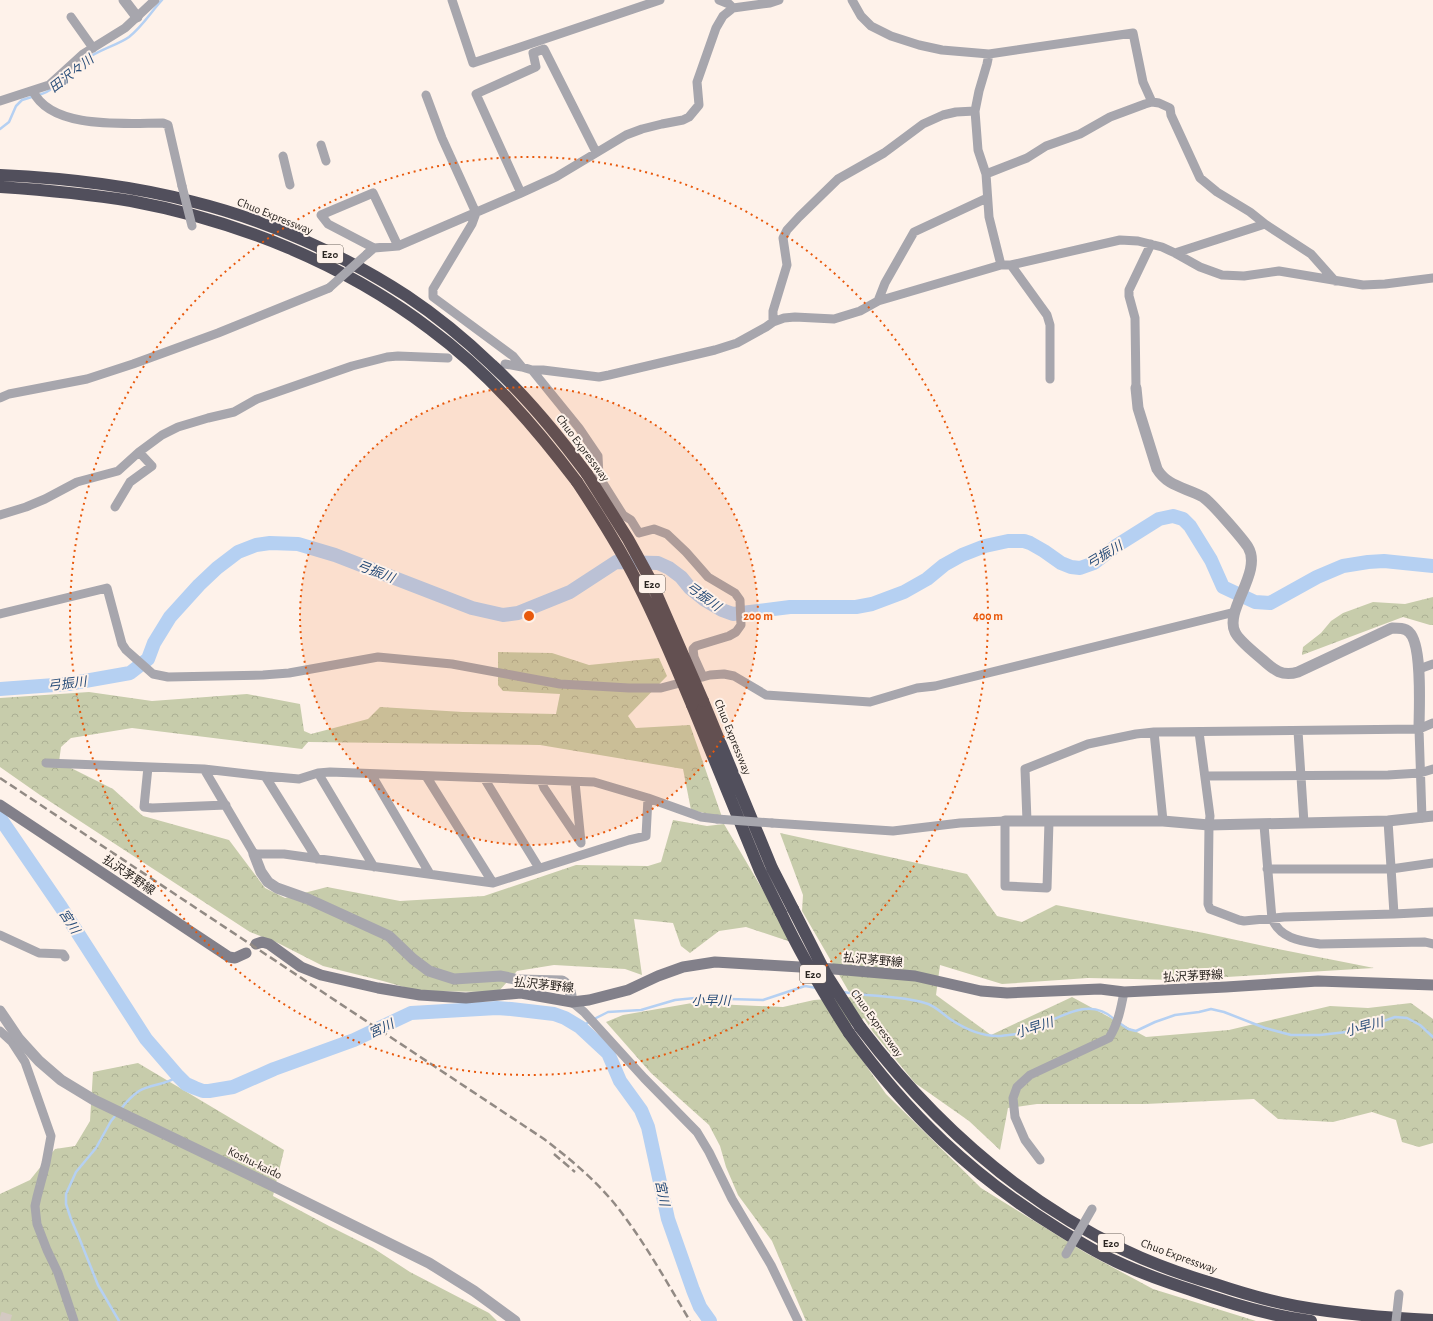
<svg xmlns="http://www.w3.org/2000/svg" width="1433" height="1321" font-family="'Alegreya Sans','Noto Sans JP',sans-serif">
	<defs>
		<pattern id="forest-crowns" width="20" height="18" patternUnits="userSpaceOnUse"><rect width="20" height="18" fill="#c7ccab"/><path d="M2 6a3 3 0 1 1 6 0M12 15a3 3 0 1 1 6 0" fill="none" stroke="#abaf93"/></pattern>
	</defs>
	<rect width="100%" height="100%" fill="#fef2ea"/>
	<path fill="url(#forest-crowns)" d="M1433,597V625H1430L1403,617L1302,655L1303,647L1321,633L1331,621L1343,613L1373,602L1405,604Z
		M498,652L552,653L589,665L659,658L667,676L628,716L636,728L690,725L722,817L691,810L683,769L540,745L308,742L302,749L132,728L71,738L61,747L59,762L113,789L143,816L229,840L265,888L285,898L327,887L400,901L484,896L576,865L648,866L661,862L673,820L707,826L724,824L794,943L746,927L719,931L690,953L681,946L673,923L634,919L642,975L625,969L554,965L517,971L498,992L418,991L383,981L323,966L278,943L250,932L40,795L0,767V698L89,692L152,701L247,694L300,704L304,731L311,734L368,719L380,707L463,712L556,714L560,694L503,691L498,685Z
		M780,833L967,874L997,916L1022,922L1056,905L1204,933L1278,949L1374,968L1177,980L1088,978L1002,984L940,965L936,995L991,1035L1072,997L1146,1037L1229,1030L1330,1006L1368,1008L1411,1003L1433,1019V1143L1419,1147L1402,1142L1396,1120L1372,1112L1333,1122L1278,1119L1254,1099L1145,1104H1037L1008,1108L1000,1150L969,1121L915,1083L873,1032L864,1018L841,1030L886,1094L981,1188L1086,1253L1153,1289L1256,1321H806L772,1241L738,1195L726,1167L720,1146L709,1125L651,1073L606,1022L623,1015L692,1003L783,1007L814,1000L852,997L802,911L803,895Z
		M138,1063L284,1150L273,1196L329,1226L373,1248L410,1272L489,1313L497,1321H0V1194L30,1180L55,1149L75,1146L90,1121L93,1072Z"/>
	<g fill="none" stroke-linecap="round" stroke-linejoin="round">
		<path stroke="#b5d0f2" stroke-width="2.5" d="M39,95C59,89 69,71 85,60C98,50 118,45 129,37C142,27 151,12 162,0
			M0,129L9,122L16,106L22,100L35,96
			M843,992C870,997 898,995 925,1003C934,1005 942,1013 950,1019C965,1029 983,1037 1001,1036C1006,1035 1012,1035 1016,1034C1049,1028 1084,991 1114,1019
			M594,1019L608,1012L641,1010L675,1000L695,998L763,1000L805,986L817,988
			M1118,1022L1128,1029L1136,1031L1155,1022L1175,1015L1199,1012L1211,1009L1224,1012L1265,1028L1291,1035H1320L1355,1031L1395,1017L1407,1018L1420,1025L1433,1037
			M580,1027L589,1022
			M121,1109C126,1102 132,1096 139,1091C151,1084 167,1085 178,1076
			M116,1115L111,1121L96,1148L76,1172L66,1194V1204L71,1219L80,1240L98,1285L119,1321"/>
		<path stroke="#b5d0f2" stroke-width="14" d="M0,689L68,684L130,673L148,659L154,643L170,617L199,585L217,568L238,552L256,545L270,543L298,544L335,555L472,608L503,615L518,613L570,592L616,562L658,563L669,568L681,577L690,588L705,600L722,610L733,614L790,607H856L872,604L904,592L927,579L944,565L962,555L985,546L1008,541H1024L1030,543L1044,551L1061,563L1071,567L1080,568L1094,563L1116,546L1159,519L1173,516L1183,519L1190,526L1211,560L1223,587L1255,602L1270,603L1317,577L1343,566L1368,562L1384,561L1433,566
			M0,818L61,907L146,1039L178,1076L186,1084L195,1088L203,1091H209L233,1087L274,1069L354,1040L411,1013L497,1008L511,1009L554,1014L565,1018L580,1027L608,1053L620,1081L641,1110L648,1127L668,1219L693,1290L700,1307L710,1321"/>
		<path stroke="#d4c9c2" stroke-width="11" stroke-dasharray="11 5.5" stroke-linecap="butt" d="M0,1317L13,1321"/>
		<path stroke="#a7a6ad" stroke-width="9" d="M452,0L473,63L660,0
			M719,0L729,4L733,8
			M852,0L861,16L871,26L891,36L919,45L942,50L989,54L1133,33L1143,82L1152,102
			M71,17L93,48
			M989,54L987,64L979,91L975,111L978,150L986,174L989,217L1001,265
			M33,91C51,130 126,123 163,123L168,125L182,186
			M426,95L442,138L476,213L472,224L433,289V297L513,356L522,367
			M0,101L49,85L83,54L125,28L155,0
			M321,145L326,161
			M283,156L290,185
			M986,174L1027,158L1046,146L1080,134L1110,117L1145,104L1152,102L1159,103L1170,108L1171,115L1200,178L1217,192L1250,212L1265,224L1311,254L1335,281
			M521,193L476,94L536,67L533,53L544,49L596,152
			M374,248L328,224L321,215L373,193L398,246
			M1175,253L1265,224
			M367,254L374,248L398,246L521,193L556,177L626,135L642,129L662,124L683,120L689,117L699,105L697,82L716,28L723,16L733,8L770,3L779,0
			M1011,265L1047,315L1050,325V379
			M878,301L885,283L914,232L987,198
			M773,322V311L787,265L783,238L787,230L799,217L838,179L884,153L923,124L943,115L956,112L975,111
			M505,364L522,367L532,370H543L599,377L609,375L715,350L737,343L766,327L773,322L784,318L795,317L834,319L860,311L878,301L1001,265H1011L1120,240L1138,241L1162,247L1175,253L1200,267L1222,275L1244,276L1279,271L1363,285L1385,284L1433,278
			M532,370L579,428L598,456L599,477L623,515L631,520L639,533L654,529L667,534L686,552L708,577L735,593L740,600L741,625L736,632L729,636L696,646L693,649L694,657L703,677
			M1136,388L1135,318L1129,296V290L1151,244
			M0,398L9,394L87,379L133,364L218,333L329,288
			M115,507L130,482L152,466L139,452
			M0,515L26,507L45,499L77,482L118,471L139,452L162,435L178,427L208,418L234,412L257,399L352,366L387,357L398,356L448,358
			M0,614L107,588L122,644L126,650L153,674L168,677L263,675L289,673L378,657L452,664L560,684L629,688H661L710,675L724,674L734,676L766,695L870,702L917,688L935,686L1235,612
			M1419,669L1433,664
			M1419,729L1422,818
			M1298,731L1304,823
			M1154,732L1163,821
			M1199,732L1210,816L1209,825L1208,904L1210,909L1239,920L1244,921L1284,917L1394,914L1433,912
			M46,763L204,769L265,776L299,779L318,773L330,772L594,782L648,798L701,817L717,819
			M148,767L144,807L152,808L226,805
			M204,769L254,854H284L493,883L629,840L646,836L648,798
			M318,773L374,867
			M371,774L430,874
			M265,776L317,859
			M426,776L493,883
			M1205,776L1388,775L1420,773L1433,769
			M484,778L539,868
			M541,780L544,788L581,843
			M575,782L581,842
			M1027,821L1025,769L1088,744L1136,734L1154,732L1419,729L1433,723
			M1388,821L1394,914
			M772,823L893,831L960,823L1005,821V886L1047,888L1049,821
			M1264,825L1272,919C1281,939 1301,941 1320,944L1425,942L1433,944
			M1267,869H1391L1433,863
			M0,935L39,953L63,954L65,957
			M572,1002L584,1012L644,1078L697,1132L709,1152L732,1199L771,1265L798,1321
			M0,1031L12,1042L25,1062L51,1136L46,1163L37,1197L35,1206L37,1224L47,1250L58,1273L74,1321
			M1040,1160L1025,1140L1015,1117L1013,1098L1017,1087L1030,1075L1109,1038C1118,1024 1121,1008 1124,992"/>
		<path stroke="#a7a6ad" stroke-width="11" d="M124,0L137,17
			M1136,388L1138,408L1157,469C1168,487 1185,487 1203,497C1211,502 1242,538 1248,547C1263,572 1224,610 1235,632C1239,641 1255,653 1263,660C1274,670 1282,677 1298,672L1392,628C1398,628 1405,628 1409,632C1423,645 1419,710 1419,729
			M1005,821H1163L1209,825L1388,821L1433,816
			M254,854L261,872L268,882L277,888L308,899L389,936L413,959L429,971L454,979L501,976L519,980L562,981C570,985 571,994 572,1002
			M0,1011L19,1039L39,1061L61,1080L94,1100L273,1186L429,1263L474,1291L515,1321"/>
		<path stroke="#82808a" stroke-width="11" d="M0,805L229,957L235,958L246,953
			M256,944L262,942L269,944L301,967L321,975L378,988L420,995L466,998L521,993L572,1002L589,1000L628,990L658,976L683,967L715,962L834,969L915,976L981,991L1007,993L1100,989L1124,992L1226,987L1318,981L1433,985"/>
		<path stroke="#514f5c" stroke-width="12" d="M0,175C65,178 130,185 194,202C267,220 344,255 407,296C437,316 466,340 492,365C528,398 558,435 587,474
			M0,187C44,190 88,194 131,201C238,221 343,263 430,329C487,371 534,425 577,482
			M703,701L772,868L793,909
			M692,705L760,871L781,913
			M860,1027C930,1119 1018,1199 1124,1250C1153,1264 1184,1275 1215,1284C1242,1293 1269,1301 1296,1306C1341,1314 1387,1318 1433,1320
			M849,1033C907,1113 972,1176 1057,1228C1076,1240 1095,1252 1115,1261C1140,1273 1166,1282 1191,1290C1231,1304 1270,1316 1311,1321"/>
		<path stroke="#928a84" stroke-width="2.5" stroke-dasharray="8 4" stroke-linecap="butt" d="M0,778L544,1139C569,1158 594,1179 614,1203C643,1239 666,1281 690,1321
			M554,1154L575,1172"/>
		<path stroke="#a7a6ad" stroke-width="9" d="M182,186L192,226
			M329,288L367,254
			M717,819L772,823
			M1066,1254L1092,1209
			M1396,1321L1399,1294"/>
		<path stroke="#514f5c" stroke-width="12" d="M587,474L628,539L650,579L703,701
			M577,482C599,515 620,548 638,584C658,623 675,664 692,705
			M793,909L826,974L860,1027
			M781,913C801,955 824,994 849,1033"/>
	</g>
	<circle cx="529" cy="616" r="229" fill="#e8590c" fill-opacity=".12"/>
	<g fill="none" stroke="#e8590c" stroke-width="2" stroke-dasharray="2 4">
		<circle cx="529" cy="616" r="229"/>
		<circle cx="529" cy="616" r="459"/>
	</g>
	<g text-anchor="middle" stroke-width="4" stroke-linejoin="round" paint-order="stroke">
		<g fill="#fef2ea" stroke="#6a625d" stroke-width="1">
			<rect x="317" y="245" width="26" height="18" rx="3"/>
			<rect x="639" y="575" width="26" height="18" rx="3"/>
			<rect x="800" y="965" width="26" height="18" rx="3"/>
			<rect x="1098" y="1234" width="26" height="18" rx="3"/>
		</g>
		<g font-size="11" font-weight="bold" fill="#2a2521">
			<text x="330" y="258">E20</text>
			<text x="652" y="588">E20</text>
			<text x="813" y="978">E20</text>
			<text x="1111" y="1247">E20</text>
		</g>
		<g font-size="12" fill="#2a2521" stroke="#fef2ea">
			<text transform="translate(275 216) rotate(22)" y="4">Chuo Expressway</text>
			<text transform="translate(583 448) rotate(53)" y="4">Chuo Expressway</text>
			<text transform="translate(733 737) rotate(68)" y="4">Chuo Expressway</text>
			<text transform="translate(129 875) rotate(34)" y="4">払沢茅野線</text>
			<text transform="translate(873 960) rotate(5)" y="4">払沢茅野線</text>
			<text transform="translate(1193 976) rotate(-3)" y="4">払沢茅野線</text>
			<text transform="translate(544 985) rotate(6)" y="4">払沢茅野線</text>
			<text transform="translate(877 1023) rotate(54)" y="4">Chuo Expressway</text>
			<text transform="translate(255 1163) rotate(26)" y="4">Koshu-kaido</text>
			<text transform="translate(1179 1256) rotate(20)" y="4">Chuo Expressway</text>
		</g>
		<g font-size="13" font-style="italic" fill="#264b77" stroke="#fef2ea">
			<text transform="translate(71 73) rotate(-38)" y="5">田沢々川</text>
			<text transform="translate(1104 554) rotate(-31)" y="5">弓振川</text>
			<text transform="translate(376 571) rotate(21)" y="5">弓振川</text>
			<text transform="translate(704 596) rotate(36)" y="5">弓振川</text>
			<text transform="translate(67 683) rotate(-7)" y="5">弓振川</text>
			<text transform="translate(70 921) rotate(57)" y="5">宮川</text>
			<text x="711" y="1005">小早川</text>
			<text transform="translate(1364 1026) rotate(-15)" y="5">小早川</text>
			<text transform="translate(1034 1027) rotate(-18)" y="5">小早川</text>
			<text transform="translate(381 1028) rotate(-25)" y="5">宮川</text>
			<text transform="translate(663 1193) rotate(78)" y="5">宮川</text>
		</g>
	</g>
	<circle cx="529" cy="616" r="6" fill="#e8590c" stroke="#fef2ea" stroke-width="2"/>
	<g font-size="12" text-anchor="middle" font-weight="bold" fill="#e8590c" stroke="#fef2ea" stroke-width="4" stroke-linejoin="round" paint-order="stroke">
		<text x="758" y="620">200 m</text>
		<text x="988" y="620">400 m</text>
	</g>
</svg>
